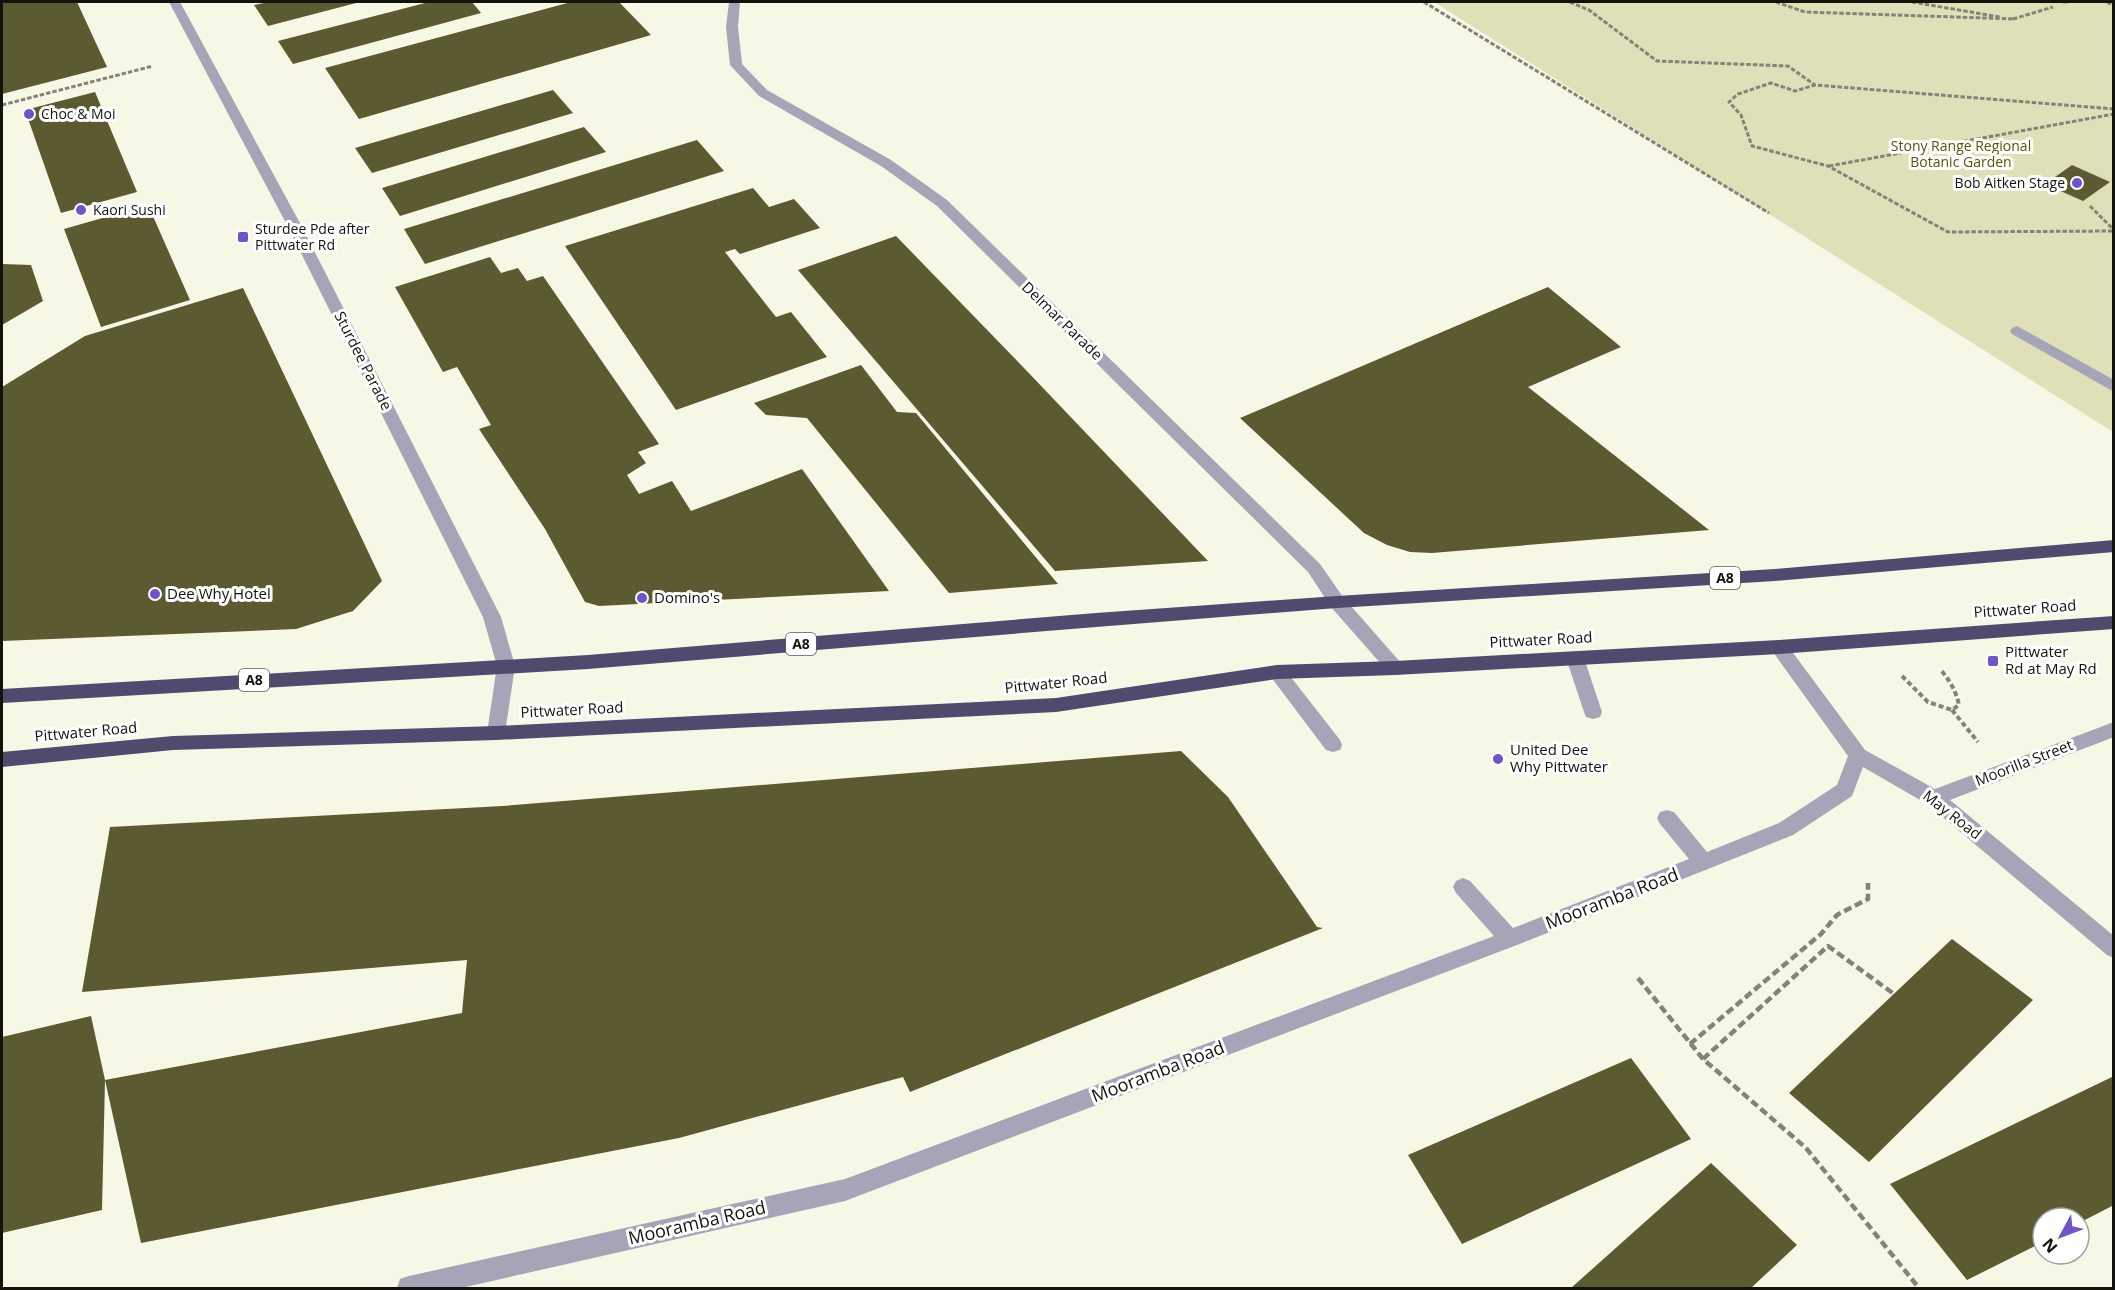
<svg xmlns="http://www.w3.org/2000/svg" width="2115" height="1290" font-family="'Open Sans',sans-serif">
	<rect width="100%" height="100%" fill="#f6f7e4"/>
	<path fill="#e0e0b8" d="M1434,2H2113V432Z"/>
	<path fill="#5b5a30" d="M2,2H77L107,67L2,94Z
		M269,2H360L268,26L254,5Z
		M429,2H472L481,13L293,64L278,41Z
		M571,2H619L651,35L359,119L325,68Z
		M553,90L573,113L372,173L355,148Z
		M95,92L137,192L61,213L25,110Z
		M584,127L606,152L400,216L382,188Z
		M697,140L724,171L425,264L404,229Z
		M2072,165L2110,182L2083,201L2045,184Z
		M753,188L769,207L794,199L820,228L740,254L735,249L725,252L776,317L791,312L827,357L676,410L565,246Z
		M148,205L190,300L101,327L64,229Z
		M896,236L1024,368L1208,561L1055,571L798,270Z
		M490,257L501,273L518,268L527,281L543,276L659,444L638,452L646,463L627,475L639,494L672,481L691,511L802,469L889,591L599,606L585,602L545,529L479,429L491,425L457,367L443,372L395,287Z
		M2,264L31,265L43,301L2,325Z
		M1548,287L1621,347L1528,387L1709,530L1432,553L1410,552L1387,545L1364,533L1240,418Z
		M243,288L382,581L353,611L296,629L2,641V387L85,336Z
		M861,365L897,412L916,413L1058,584L949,593L807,418L766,415L754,403Z
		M1181,751L1228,797L1317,927L1323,928L910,1092L903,1077L679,1138L141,1243L105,1080L462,1013L467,960L82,992L110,827L503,806Z
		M1952,939L2033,1000L1869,1162L1789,1093Z
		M91,1016L105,1080L102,1210L2,1233V1037Z
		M1631,1058L1691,1139L1462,1244L1408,1155Z
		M2112,1077L2114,1205L2079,1223V1218H2043V1242L1967,1280L1890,1184Z
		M1711,1163L1797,1245L1751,1288H1571Z"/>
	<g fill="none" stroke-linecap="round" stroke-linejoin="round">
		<path stroke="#838477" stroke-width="3" stroke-dasharray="4.5 2" stroke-linecap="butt" d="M1424,2L1769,213
			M1570,2L1589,10L1657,61L1788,66L1815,85
			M1776,2L1805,12L2015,19
			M1912,2L2000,17
			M2063,2H2069
			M2107,2L2114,6
			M2013,19L2053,7
			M2,105L153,66
			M2114,109L1815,85L1795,91L1771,83L1738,94L1729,102L1741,115L1752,146L1828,166L1948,232L2114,231
			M1829,166L2114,114
			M2090,206L2114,230"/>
		<path stroke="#838477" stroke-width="4" stroke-dasharray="5 3" stroke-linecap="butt" d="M1902,676L1928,702L1952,710L1959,705C1956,691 1950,681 1941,670
			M1952,710L1978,742"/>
		<path stroke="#838477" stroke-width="4.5" stroke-dasharray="8 4" stroke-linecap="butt" d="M1638,978L1703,1059L1806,1148L1919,1288
			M1690,1044L1821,934L1837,915L1868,899V883
			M1703,1059L1828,946L1894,994"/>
		<path fill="#a6a4b7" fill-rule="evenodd" d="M169,2H180L301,225L501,617L515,666L505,733L503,738L496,740L489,738L487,733L497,666L483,617L287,225Z
			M729,2H740L738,27L742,64L767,90L891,160L947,200L1320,564L1343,597L1401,663L1404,668L1401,673L1395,675L1389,673L1331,607L1308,572L937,206L881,166L759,96L730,65L726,27Z
			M2017,326L2114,380V392L2012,334L2010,331L2012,328Z
			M1779,640L1785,642L1865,750L1935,789L2114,722V737L1950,800L2114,936V958L2107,955L1927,804L1863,767L1852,796L1793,835L1517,945L845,1201L461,1288H397L400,1279L409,1276L845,1179L1494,936L1456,893L1453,887L1456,881L1463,878L1470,881L1513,928L1689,859L1660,824L1657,818L1660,812L1667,810L1674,812L1707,852L1779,823L1837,785L1848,756L1773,652L1770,647L1773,642Z
			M1575,651L1581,653L1584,658L1602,712L1600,717L1593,719L1586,717L1584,712L1566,658L1569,653Z
			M1277,665L1283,667L1340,740L1342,745L1340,750L1333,752L1326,750L1271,677L1268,672L1271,667Z"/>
		<path fill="#504a6f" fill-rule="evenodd" d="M2114,540V552L1775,581L1337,608L1096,627L588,669L2,703V689L588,655L1096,613L1337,596L1775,569Z
			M2114,616V629L1779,654L1395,675L1277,679L1056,712L496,740L173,750L2,767V752L173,736L496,726L1056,698L1277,665L1395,661L1779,640Z"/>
	</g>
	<g fill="#7052cb" stroke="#fff" stroke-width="2">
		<circle cx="29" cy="114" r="6"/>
		<circle cx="2077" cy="183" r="6"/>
		<circle cx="81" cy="210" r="6"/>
		<rect x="237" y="231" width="12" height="12" rx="3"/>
		<circle cx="155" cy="594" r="6"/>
		<circle cx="642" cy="598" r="6"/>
		<rect x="1987" y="655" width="12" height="12" rx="3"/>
		<circle cx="1498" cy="759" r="6"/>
	</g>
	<g text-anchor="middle" stroke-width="6" stroke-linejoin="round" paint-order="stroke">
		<g font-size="14" fill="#13130d" stroke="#fff" text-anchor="start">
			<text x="41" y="119">Choc &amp; Moi</text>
			<text x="2065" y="188" text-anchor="end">Bob Aitken Stage</text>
			<text x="93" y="215">Kaori Sushi</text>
			<text x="255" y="234">Sturdee Pde after<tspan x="255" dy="16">Pittwater Rd</tspan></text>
		</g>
		<g font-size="14" fill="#585507" stroke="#fff">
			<text x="1961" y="151">Stony Range Regional<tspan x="1961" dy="16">Botanic Garden</tspan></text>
		</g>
		<g fill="#fff" stroke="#5a5a56" stroke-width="1.5">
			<rect x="1710" y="567" width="30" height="22" rx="4.5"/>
			<rect x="786" y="633" width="30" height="22" rx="4.5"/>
			<rect x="239" y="669" width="30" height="22" rx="4.5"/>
		</g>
		<g font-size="14" font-weight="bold" fill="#13130d">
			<text x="1725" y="583">A8</text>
			<text x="801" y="649">A8</text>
			<text x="254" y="685">A8</text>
		</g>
		<g font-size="15" fill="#13130d" stroke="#fff">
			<text transform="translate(1062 321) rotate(44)" y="5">Delmar Parade</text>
			<text transform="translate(363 361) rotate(63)" y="5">Sturdee Parade</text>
			<text transform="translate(2025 609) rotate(-4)" y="5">Pittwater Road</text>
			<text transform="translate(1541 640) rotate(-3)" y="5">Pittwater Road</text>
			<text transform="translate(1056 683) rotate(-6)" y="5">Pittwater Road</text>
			<text transform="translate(572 710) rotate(-3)" y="5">Pittwater Road</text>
			<text transform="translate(86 732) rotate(-5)" y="5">Pittwater Road</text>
			<text transform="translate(2024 763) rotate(-21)" y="5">Moorilla Street</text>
			<text transform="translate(1952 815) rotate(38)" y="5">May Road</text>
		</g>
		<g font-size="15" fill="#13130d" stroke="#fff" text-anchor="start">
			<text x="167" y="599">Dee Why Hotel</text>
			<text x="654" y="603">Domino's</text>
			<text x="2005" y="657">Pittwater<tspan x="2005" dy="17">Rd at May Rd</tspan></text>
			<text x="1510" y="755">United Dee<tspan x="1510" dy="17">Why Pittwater</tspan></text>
		</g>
		<g font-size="18" fill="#13130d" stroke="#fff">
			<text transform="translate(1612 899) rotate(-21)" y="6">Mooramba Road</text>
			<text transform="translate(1158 1072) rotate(-21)" y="6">Mooramba Road</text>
			<text transform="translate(697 1223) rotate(-13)" y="6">Mooramba Road</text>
		</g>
	</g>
	<rect width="2115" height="1290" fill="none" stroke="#13130d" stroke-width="6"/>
	<g transform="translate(2061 1236) rotate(229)"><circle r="28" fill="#ffffff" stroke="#a1a19e" stroke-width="1.5"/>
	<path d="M0-4.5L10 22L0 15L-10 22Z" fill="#7052cb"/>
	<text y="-9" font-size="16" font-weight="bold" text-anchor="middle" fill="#13130d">N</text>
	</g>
</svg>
